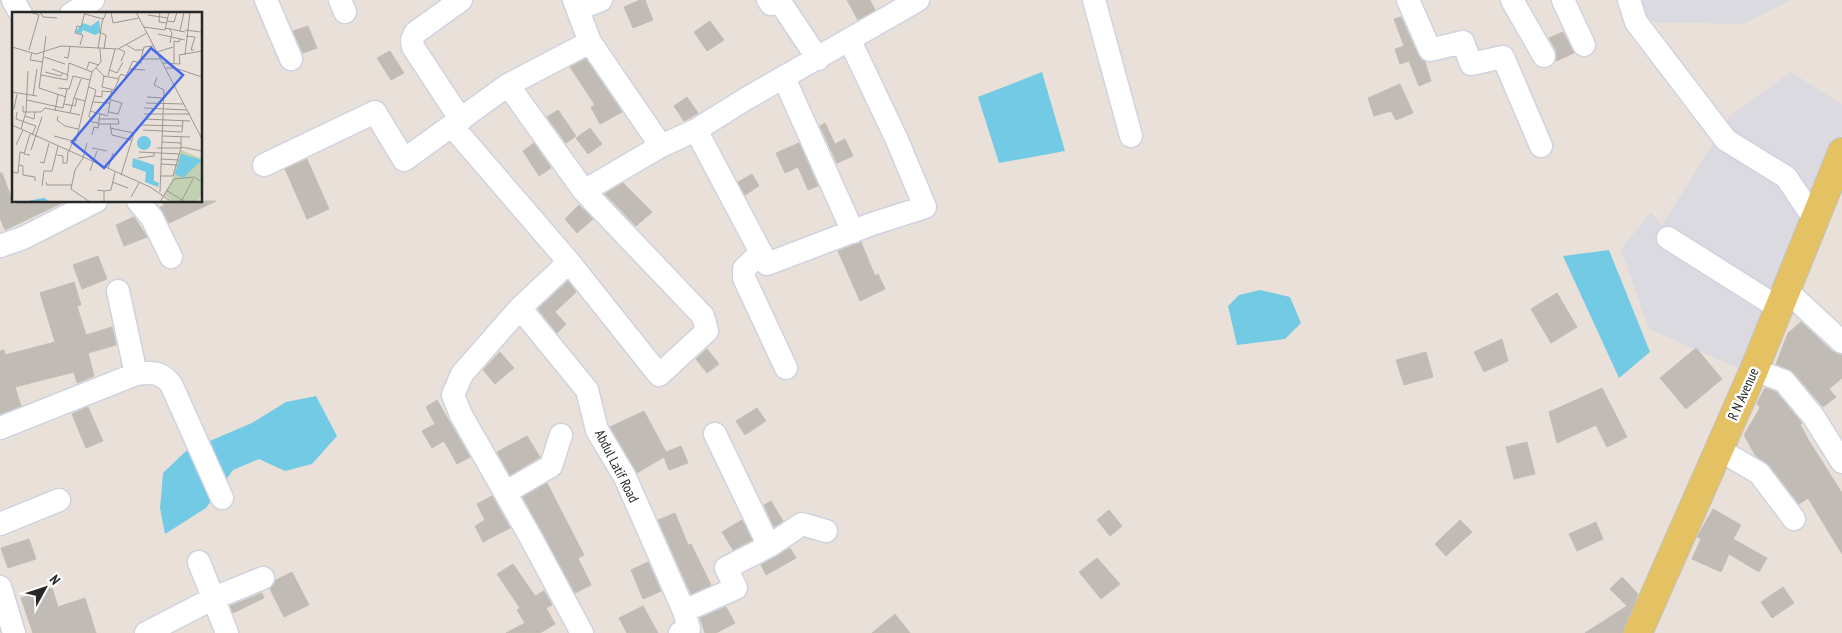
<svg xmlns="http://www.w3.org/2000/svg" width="1842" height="633" font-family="'PT Sans Narrow',sans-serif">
	<rect width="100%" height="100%" fill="#e9e1d9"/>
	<path fill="#dcdae1" d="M1636,0H1791L1743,24L1642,22Z
		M1791,72L1842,104V135L1749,373L1649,329L1621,249L1651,212L1662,225L1730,116Z"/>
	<path fill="#73cae4" d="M1042,72L1065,151L999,163L978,97Z
		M1609,250L1650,352L1619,378L1563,256Z
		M1260,290L1290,297L1301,323L1285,339L1237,345L1228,306L1239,295Z
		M316,396L337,436L312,464L285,471L259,459L233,470L206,508L165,534L160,508L163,473L186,451L252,423L286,402Z"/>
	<path fill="#c1bbb6" stroke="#c3bdb4" d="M640,0H645L653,20L633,28L624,7Z
		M847,0H870L875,10L858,20Z
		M1401,17L1418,55L1425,62L1431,81L1419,86L1409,61L1400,64L1395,49L1404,46L1394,19Z
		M710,21L724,40L707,51L694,32Z
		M308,26L317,48L303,53L293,31Z
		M1563,32L1574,53L1556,61V50L1549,38Z
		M390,51L404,73L391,80L377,58Z
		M586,59L622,112L600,124L591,107L595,105L570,67Z
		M1400,84L1413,113L1396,120L1391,111L1374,116L1368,98Z
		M687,97L698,113L684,121L674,106Z
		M558,110L576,136L566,143L547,117Z
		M825,123L835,144L845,139L853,156L837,163L820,126Z
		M590,128L602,144L588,154L576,138Z
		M534,143L551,168L539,176L523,151Z
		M799,143L818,186L808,190L798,167L785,173L776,153Z
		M307,159L329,209L307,219L285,169Z
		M0,173H2L14,205L24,201H66L5,230L0,218Z
		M752,174L759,186L745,195L738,182Z
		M623,183L652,212L636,226L605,194Z
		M162,201H216L169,223L160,207L164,206Z
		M579,205L593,219L577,233L565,219Z
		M134,217L147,237L124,246L116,225Z
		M861,242L875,276L878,274L885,289L860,301L838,251Z
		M98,256L107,279L82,289L73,265Z
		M568,281L576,292L555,312L566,324L557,333L538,309Z
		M74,282L81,305L77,306L86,335L112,327L116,345L88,353L94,376L77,383L74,372L15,387L21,406L0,414V351L4,350L5,355L55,342L40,293Z
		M1557,293L1577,327L1551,343L1531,309Z
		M1801,322L1833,352L1842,355V378L1829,389L1836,397L1823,407L1794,373L1776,364L1788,333Z
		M1502,339L1508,361L1484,372L1474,352Z
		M1696,348L1722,379L1686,409L1660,378Z
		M707,349L719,364L707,373L696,359Z
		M500,352L514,368L495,384L483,370Z
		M1426,352L1433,377L1404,385L1396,360Z
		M1602,388L1627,437L1607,447L1596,425L1557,443L1549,412Z
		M1765,388L1776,392L1802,423L1800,424L1809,441L1842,493V554L1808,498L1799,504L1769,465L1755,455L1744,435L1760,408L1757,403Z
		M437,400L470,457L457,464L444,441L432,448L422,431L435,424L426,407Z
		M88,407L103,441L86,448L72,414Z
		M757,408L766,421L745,435L736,421Z
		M644,411L666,452L681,446L688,463L669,470L664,457L637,473L610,427Z
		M527,436L540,457L510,475L497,452Z
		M1527,442L1535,474L1514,479L1506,447Z
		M547,483L584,555L578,558L591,585L575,593L523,497Z
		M492,496L510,528L483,542L475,526L485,520L477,504Z
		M771,501L783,521L774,527L764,505Z
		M1713,509L1741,525L1733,539L1767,558L1759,572L1729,554L1721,572L1692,559L1701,539L1697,537Z
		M1109,510L1122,526L1110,536L1097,520Z
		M675,513L688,545L691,544L711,585L691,594L658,520Z
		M742,520L752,540L733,550L722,532Z
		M1460,520L1472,532L1446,556L1435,544Z
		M1596,522L1603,539L1577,551L1569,534Z
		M29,539L36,559L8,568L1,548Z
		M790,548L796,558L766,575L761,565Z
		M1097,558L1120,584L1101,599L1079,572Z
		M648,562L661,591L643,599L631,570Z
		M513,564L535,596L544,591L552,605L546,608L555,624L540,633H506L525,623L517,610L520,608L497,574Z
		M292,572L309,605L284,617L270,589L276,580Z
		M1622,577L1638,594L1623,633H1585L1627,606L1610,589Z
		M1783,587L1794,603L1772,618L1761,602Z
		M52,588L58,607L85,598L96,633H33L21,598Z
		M262,593L264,598L233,613L230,606Z
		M643,606L658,633H627L619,618Z
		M726,607L735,623L716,633H705L700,618Z
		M895,614L910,633H872Z"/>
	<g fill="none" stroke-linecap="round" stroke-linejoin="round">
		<g stroke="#cfd3df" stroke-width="25">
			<path id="minor" d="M13,0L21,14
				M266,0L291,59
				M340,0L345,12
				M461,0L415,33L412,40L413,47L461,120
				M574,0L590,42L661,146L584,191
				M768,0L771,4L780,2L818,59
				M1094,0L1131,136
				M1408,0L1430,50L1463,42L1471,64L1503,57L1541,146
				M1512,0L1544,56
				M1563,0L1584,45
				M1629,0L1636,22L1726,140L1786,177L1815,220
				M578,9L601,0
				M71,14L93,0
				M784,78L853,232
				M452,126L569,262L659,375L707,331L703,316L584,191L508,85
				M696,130L767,264L872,224L925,207L897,140L850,41
				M661,146L696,130L744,100L918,0
				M264,165L375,112L404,160L508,85L590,42
				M138,201L152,218L171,257
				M1668,238L1779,308
				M0,246L23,238L96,201
				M761,252L744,269V278L786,368
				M569,262L520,308L462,374L453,395L461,415L531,538L582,633
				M118,291L136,374
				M1787,291L1842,342
				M520,308L587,390L597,430L625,477L684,611L689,629L680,633
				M1754,370L1784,381L1813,416L1842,462
				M0,428L136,374C151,372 160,371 171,384L222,498
				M715,434L769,546
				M1718,449L1759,473L1794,519
				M506,492L551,466L561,435
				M0,524L59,500
				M199,562L227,633
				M0,587L14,633
				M684,611L736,588L726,568L769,546L802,524L826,531
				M146,633L214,598L263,578"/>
		</g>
		<g stroke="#c3c3c3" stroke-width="30">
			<path id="major" d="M1638,633L1754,370L1842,152"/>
		</g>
		<use href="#minor" stroke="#fff" stroke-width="22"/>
		<use href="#major" stroke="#e4c163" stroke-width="28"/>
	</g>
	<g text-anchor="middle" stroke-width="5" stroke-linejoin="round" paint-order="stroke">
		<g font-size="14" fill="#272727" stroke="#fff">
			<text transform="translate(1743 394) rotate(-66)" y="5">R N Avenue</text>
			<text transform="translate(617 466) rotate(63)" y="5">Abdul Latif Road</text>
		</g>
	</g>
	<g transform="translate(12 12)">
		<rect width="190" height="190" fill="#e9e1d9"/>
		<path d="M169,138L190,147V183L185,190H161L152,182L160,168Z" fill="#c2d1b2"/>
		<path d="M87,8L89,20L83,23L71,18L69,22L63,20L71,11L79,14ZM125 131a7 7 0 1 1 14 0a7 7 0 1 1-14 0ZM169,142L190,148L171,166L163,162ZM121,146L142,153V169L147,171L146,175L133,170L134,160L120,155Z" fill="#73cae4"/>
		<path fill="none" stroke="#73cae4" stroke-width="2.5" d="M17,190L32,187L36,190"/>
		<path fill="none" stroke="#9b9792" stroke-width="1" d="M28,0L31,5L45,6M99,0L101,11L127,6M124,0L190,127M148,0L147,10L154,11M73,2L91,7M136,3L156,6M155,9L162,10L165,0M132,15L153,18L157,0M153,16L173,20M157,16L160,21L158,31M173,18L189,20M168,19L172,0M89,21L94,23L92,37M146,22L173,28M34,24L27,76L54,85M174,24L183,25L179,38H182M68,33L71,23L63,21L65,14L69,15L73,0M115,33L123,38H131M142,34L132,35L129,47H148M0,35L24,42L49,34L106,37L135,21M86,37L90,10L94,1M107,37L113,40L109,49M17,38L27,3L18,0M145,40L161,35M20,41L18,48L31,50M173,43L178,0M32,45L53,52M52,45L56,46L58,34M151,51L168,52L167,43L190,39M162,51V29L167,30L168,26M84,56L92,64L107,67L102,78L90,75L92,64M154,56H163L190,65M40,57L56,63M75,57L77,50L87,53M117,57L133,58M98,58L105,61L111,50M33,60L49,64L51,61M29,63L55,68M96,64L103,37M145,65L142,73L152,78L148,180M69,67L62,86L73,89M106,67L109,62L114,64L121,49L130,51M55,68L57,51L80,60M77,75L84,78L77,104L80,110L86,111M46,76L57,77L61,64L78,68M0,80L25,84M21,84L25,57M83,84L90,85V79L100,80M135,85L151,86M15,88L51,96M81,90L98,91M134,91L172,92M52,92L63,94L65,87M11,94V100H29L33,96L68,103M51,96L55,77M132,96L175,98M2,97L5,82M43,99L46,82M78,99L96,104M5,100L4,107L24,114L20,123M97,100L106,102L110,91L99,88M58,101L62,86M96,102L100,78M132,102H178M13,104L22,107L23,100M46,104L45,108L53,114L66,117M86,107H106L107,112M133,107L178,109M86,112H107M98,112L100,123L120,128M0,113L138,175L160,190M129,113L171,114M98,116L122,121L109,163M9,117L14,100L16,59M131,118L170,120L171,109M18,122L12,142L18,143M80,123L82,115L86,116L88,101M42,124L61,129M150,124L178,125M150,130L169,131M4,133L11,118M169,135L190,139M80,136L95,139M145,136H169V125M19,138L30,105M57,139L61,129H64L80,60L89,50L88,37M127,140L168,142M45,143L51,144V151H55L56,139M71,146L63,158L59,177L78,190M71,146L75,131M126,146L142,144V141M149,147L167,148M28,150L32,151L37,131M149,152L165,153M7,153L11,154V163L23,165V169M96,157L101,141M78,159L85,139M0,160L6,161L8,140L12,141M149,164H161L169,136M34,170L35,173H60M100,170L116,176M30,174L32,159H40L46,134M85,178L92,179V190M154,178L170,188M92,179L99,178L103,160M119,185L127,171M148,190L162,167L182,165L190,170M172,190L170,188L181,167"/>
		<path fill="#456aeb" fill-opacity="0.15" stroke="#456aeb" stroke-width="2.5" d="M139,36L171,63L92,156L60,130Z"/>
		<rect width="190" height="190" fill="none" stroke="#272727" stroke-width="2.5"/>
	</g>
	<g transform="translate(45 588) rotate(50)" stroke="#ffffff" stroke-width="4" paint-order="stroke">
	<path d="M0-4L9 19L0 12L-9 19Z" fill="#272727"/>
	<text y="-8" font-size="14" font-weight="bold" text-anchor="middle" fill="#272727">N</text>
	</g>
</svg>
